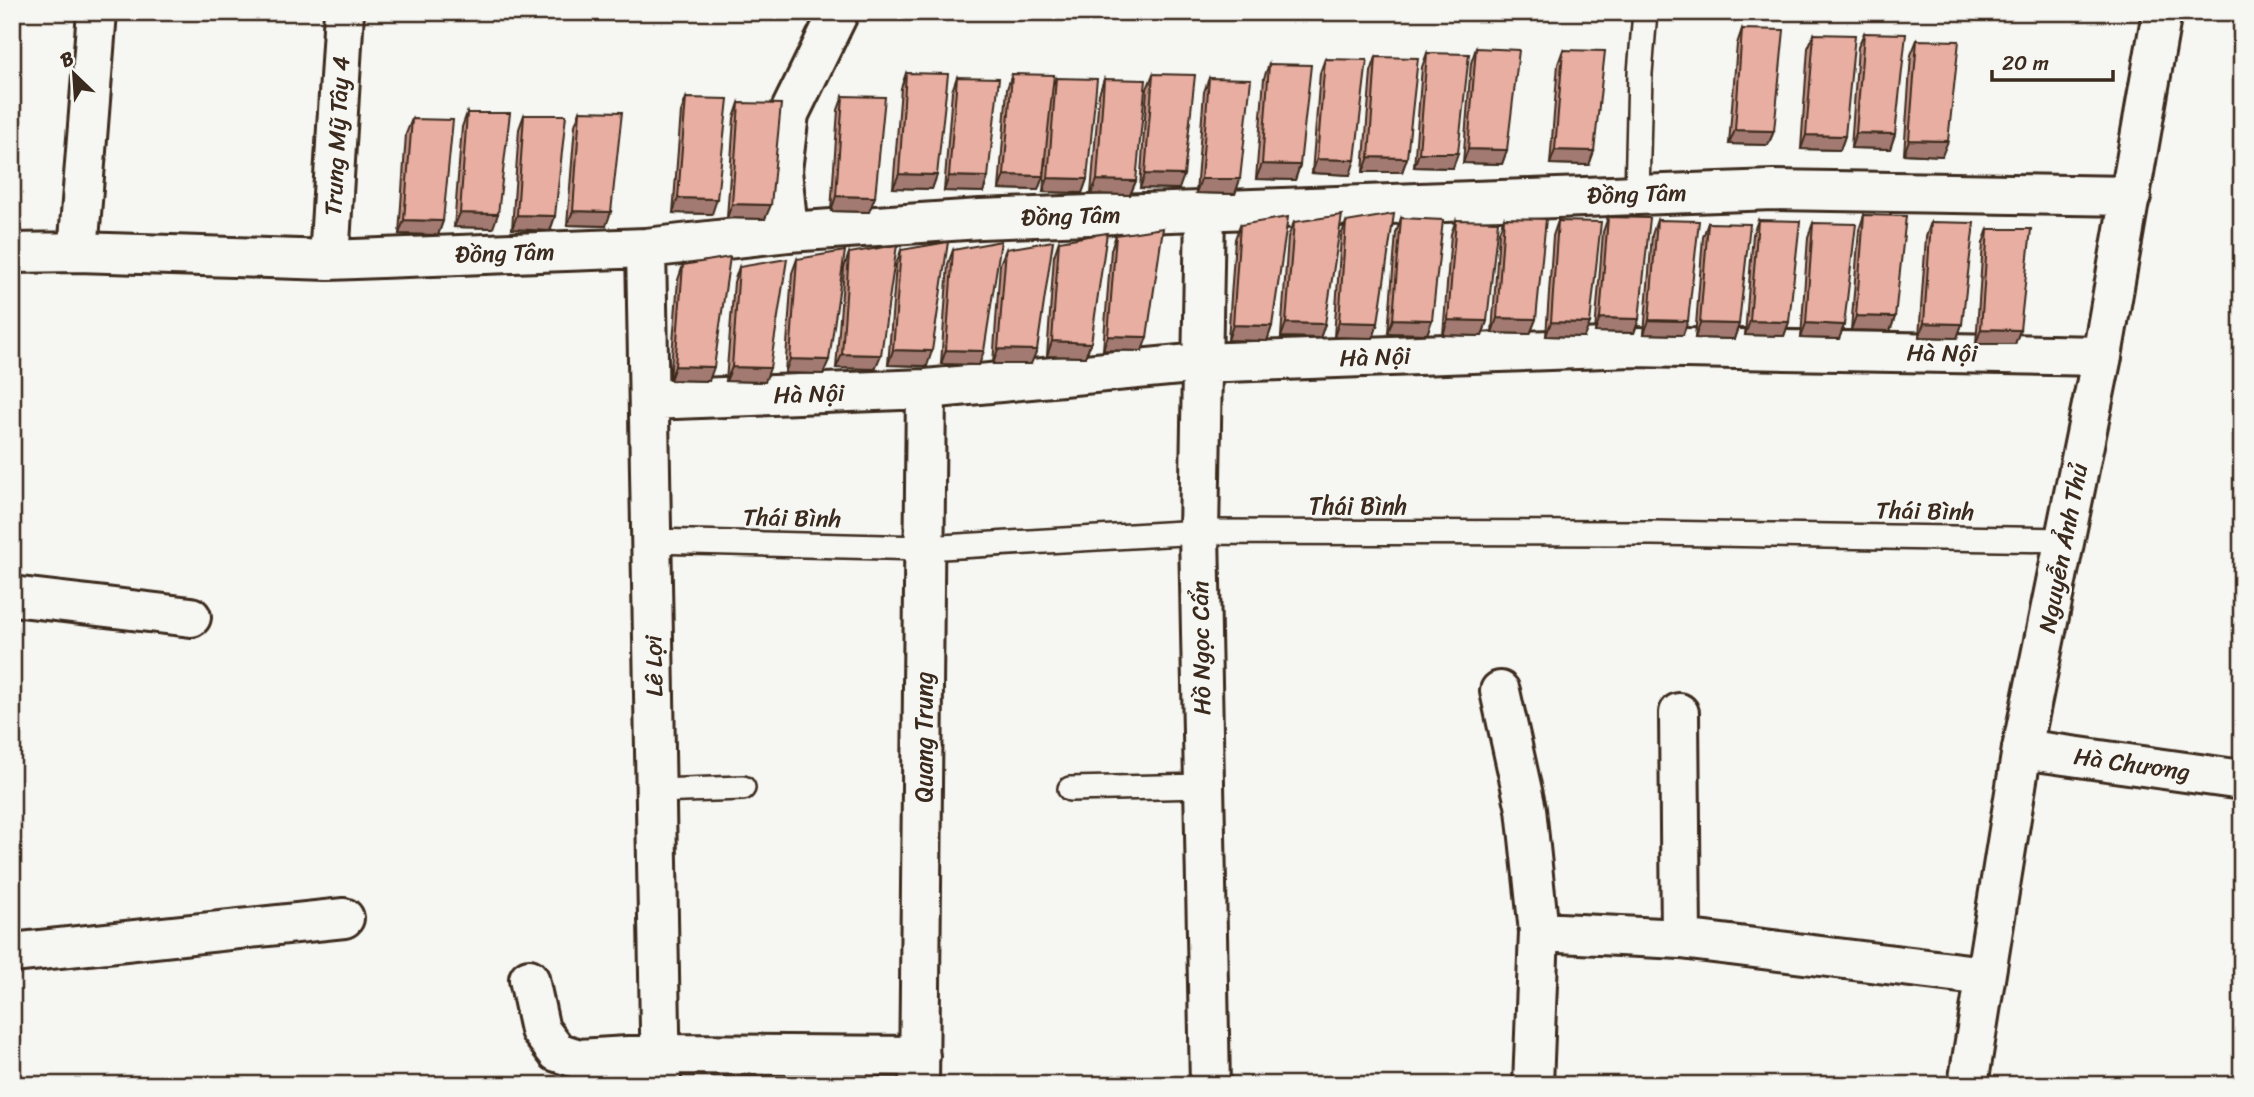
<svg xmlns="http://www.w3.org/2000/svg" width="2254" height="1097" font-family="Sriracha,sans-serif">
	<rect width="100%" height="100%" fill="#f6f6f2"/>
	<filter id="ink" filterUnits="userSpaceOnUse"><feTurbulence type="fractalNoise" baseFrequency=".0143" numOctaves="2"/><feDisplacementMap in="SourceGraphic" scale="14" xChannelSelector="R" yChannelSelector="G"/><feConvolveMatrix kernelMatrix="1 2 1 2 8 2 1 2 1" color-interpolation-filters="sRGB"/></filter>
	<g filter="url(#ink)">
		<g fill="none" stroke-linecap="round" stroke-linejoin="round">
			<g stroke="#3b2a1e" stroke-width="28">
				<path id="service" d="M1637,194L1640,73L1645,12
					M651,541L925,548L1199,532L1652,533L2064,540
					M1070,789L1204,786
					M656,791L743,788"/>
			</g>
			<g stroke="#3b2a1e" stroke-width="44">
				<path id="minor" d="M1205,212L1199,532L1210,1085
					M788,232L782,170L789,114L839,12
					M646,248L661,1085
					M78,252L97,12
					M12,253L78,252L329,260L646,248L788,232L980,219L1773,190L2131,196
					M329,260L344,12
					M649,400L926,389L1201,363L1633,347L2102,356
					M12,596L191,617
					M1500,691L1526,809L1539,932
					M1679,713L1681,939
					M2022,749L2242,780
					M12,953L344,918
					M529,979L540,1030L557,1052L579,1059L661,1054L920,1056
					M919,1085L926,389
					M1533,1085L1539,932L1681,939L1985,976"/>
			</g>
			<g stroke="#3b2a1e" stroke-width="44">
				<path id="secondary" d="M1968,1085L2022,749L2102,356L2162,12"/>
			</g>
			<use href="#service" stroke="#f6f6f2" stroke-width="23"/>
			<use href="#minor" stroke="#f6f6f2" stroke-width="38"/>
			<use href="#secondary" stroke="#f6f6f2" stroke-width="38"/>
		</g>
		<path fill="#c7968a" stroke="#3b2a1e" stroke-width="2" d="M1742,29L1774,131L1768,145L1729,144L1737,44Z
			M1864,33L1895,134L1890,149L1851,148L1858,47Z
			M1814,34L1845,136L1840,150L1801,149L1808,48Z
			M1917,40L1942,156L1904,154L1911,55Z
			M1476,48L1507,150L1502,164L1463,163L1471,63Z
			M1563,50L1594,151L1589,165L1550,164L1558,64Z
			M1427,53L1453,168L1414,167L1422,67Z
			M1376,57L1407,158L1402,172H1363L1371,72Z
			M1325,59L1350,175L1312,173L1320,73Z
			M1269,64L1300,165L1295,180L1256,179L1264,78Z
			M906,73L937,175L932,189L893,188L901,88Z
			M1012,74L1054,83L1056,78L1087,179L1082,193L1043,192L1046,156L1043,176L1038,190L999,189L1007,89Z
			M1153,74L1179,189L1140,188L1147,89Z
			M957,77L988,177L983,192L944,191L952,91Z
			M1209,78L1240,179L1235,194L1196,193L1204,92Z
			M1104,79L1136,181L1130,195L1091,194L1099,94Z
			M843,96L869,212L831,211L838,110Z
			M686,98L712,214L673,213L681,112Z
			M739,103L765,219L727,218L734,118Z
			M580,111L606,226L567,225L575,125Z
			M467,113L493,228L454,227L462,127Z
			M524,115L555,216L550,231L512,229L519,129Z
			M412,119L443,221L438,235L399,234L406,134Z
			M1864,215L1895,317L1890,331L1851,330L1859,230Z
			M1608,217L1639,319L1634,333L1595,332L1603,232Z
			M1401,218L1432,320L1427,334L1388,333L1396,233Z
			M1504,218L1536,319L1530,334L1492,333L1499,232Z
			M1456,220L1487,321L1482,336L1443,335L1451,234Z
			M1657,220L1683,335L1644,334L1652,235Z
			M1758,220L1789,322L1784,336L1745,335L1753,234Z
			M1558,221L1584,337L1546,336L1553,236Z
			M1294,222L1325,324L1320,338L1281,337L1288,237Z
			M1346,222L1378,323L1373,338L1334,337L1341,236Z
			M1931,222L1962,324L1957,338L1919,337L1926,237Z
			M1708,223L1739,324L1734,339L1695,338L1703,237Z
			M1813,223L1844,325L1839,339L1801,338L1808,237Z
			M1240,225L1272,326L1267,341L1228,340L1235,239Z
			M1988,229L2020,330L2015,344H1976L1983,243Z
			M1116,235L1142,351L1103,350L1111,250Z
			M1059,241L1091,343L1085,357L1047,356L1054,256Z
			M1006,249L1031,364H993L1000,264Z
			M901,250L927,366L888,365L896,265Z
			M953,250L979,365L941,364L948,264Z
			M849,253L875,369L836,368L844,268Z
			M797,259L823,374L785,373L792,273Z
			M683,265L709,381L670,380L678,280Z
			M739,267L765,382L726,381L734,282Z"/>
		<path fill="#a27a71" stroke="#3b2a1e" stroke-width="2" d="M1735,130L1774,131L1768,145L1729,144Z
			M1856,133L1895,134L1890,149L1851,148Z
			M1806,135L1845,136L1840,150L1801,149Z
			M1909,140L1948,141L1942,156L1904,154Z
			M1468,149L1507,150L1502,164L1463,163Z
			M1555,150L1594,151L1589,165L1550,164Z
			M1419,153H1458L1453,168L1414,167Z
			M1369,157L1407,158L1402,172H1363Z
			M1317,159L1355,160L1350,175L1312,173Z
			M1262,164L1300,165L1295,180L1256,179Z
			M899,174L937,175L932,189L893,188Z
			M1145,174L1184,175L1179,189L1140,188Z
			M1004,175L1043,176L1038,190L999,189Z
			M949,176L988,177L983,192L944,191Z
			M1048,178L1087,179L1082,193L1043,192Z
			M1201,179H1240L1235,194L1196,193Z
			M1097,180L1136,181L1130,195L1091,194Z
			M836,196L875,197L869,212L831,211Z
			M678,198L717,199L712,214L673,213Z
			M732,204L771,205L765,219L727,218Z
			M573,211L611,212L606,226L567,225Z
			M460,213L498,214L493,228L454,227Z
			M517,215L555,216L550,231L512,229Z
			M404,220L443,221L438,235L399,234Z
			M1856,316L1895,317L1890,331L1851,330Z
			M1497,318L1536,319L1530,334L1492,333Z
			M1600,318L1639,319L1634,333L1595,332Z
			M1393,319L1432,320L1427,334L1388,333Z
			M1448,320L1487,321L1482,336L1443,335Z
			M1649,320L1688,321L1683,335L1644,334Z
			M1750,321L1789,322L1784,336L1745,335Z
			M1339,322L1378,323L1373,338L1334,337Z
			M1551,322L1590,323L1584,337L1546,336Z
			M1286,323L1325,324L1320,338L1281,337Z
			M1700,323L1739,324L1734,339L1695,338Z
			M1806,323L1844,325L1839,339L1801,338Z
			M1924,323L1962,324L1957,338L1919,337Z
			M1233,325L1272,326L1267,341L1228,340Z
			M1981,329L2020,330L2015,344H1976Z
			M1108,336L1147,337L1142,351L1103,350Z
			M1052,341L1091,343L1085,357L1047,356Z
			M998,349L1037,350L1031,364H993Z
			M893,350L932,351L927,366L888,365Z
			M946,350L984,351L979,365L941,364Z
			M842,354L881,355L875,369L836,368Z
			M790,359L829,360L823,374L785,373Z
			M675,366L714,367L709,381L670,380Z
			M732,367L770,368L765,382L726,381Z"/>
		<path fill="#e7aea1" stroke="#3b2a1e" stroke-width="2" d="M1742,29L1784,30L1774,131L1735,130Z
			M1864,33L1906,34L1895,134L1856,133Z
			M1814,34L1855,35L1845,136L1806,135Z
			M1917,40L1959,41L1948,141L1909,140Z
			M1476,48L1519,50L1507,150L1468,149Z
			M1563,50L1605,51L1594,151L1555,150Z
			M1427,53L1469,54L1458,153H1419Z
			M1376,57L1418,58L1407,158L1369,157Z
			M1325,59L1367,60L1355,160L1317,159Z
			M1269,64L1311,65L1300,165L1262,164Z
			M906,73L948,74L937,175L899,174Z
			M1012,74L1054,75L1043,176L1004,175Z
			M1153,74L1195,75L1184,175L1145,174Z
			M957,77L999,78L988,177L949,176Z
			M1056,78L1097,79L1087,179L1048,178Z
			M1209,78L1251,79L1240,179H1201Z
			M1104,79L1146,80L1136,181L1097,180Z
			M843,96L885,97L875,197L836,196Z
			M686,98L728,99L717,199L678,198Z
			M739,103L781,104L771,205L732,204Z
			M580,111L622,112L611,212L573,211Z
			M467,113H510L498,214L460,213Z
			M524,115H566L555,216L517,215Z
			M412,119L453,120L443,221L404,220Z
			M1394,214L1378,323L1339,322L1346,222Z
			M1342,215L1325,324L1286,323L1294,222Z
			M1864,215L1906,216L1895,317L1856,316Z
			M1288,217L1272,326L1233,325L1240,225Z
			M1608,217L1650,218L1639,319L1600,318Z
			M1401,218L1443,220L1432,320L1393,319Z
			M1504,218L1546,219L1536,319L1497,318Z
			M1456,220L1498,221L1487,321L1448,320Z
			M1657,220L1699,221L1688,321L1649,320Z
			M1758,220L1800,221L1789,322L1750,321Z
			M1558,221L1601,222L1590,323L1551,322Z
			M1931,222L1974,223L1962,324L1924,323Z
			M1708,223L1750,224L1739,324L1700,323Z
			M1813,223L1856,224L1844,325L1806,323Z
			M1163,228L1147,337L1108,336L1116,235Z
			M1988,229H2031L2020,330L1981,329Z
			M1107,233L1091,343L1052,341L1059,241Z
			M1001,241L984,351L946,350L953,250Z
			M1053,241L1037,350L998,349L1006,249Z
			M948,242L932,351L893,350L901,250Z
			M897,245L881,355L842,354L849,253Z
			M845,251L829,360L790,359L797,259Z
			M730,257L714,367L675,366L683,265Z
			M787,259L770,368L732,367L739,267Z"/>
	</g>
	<g text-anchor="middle" stroke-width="5" stroke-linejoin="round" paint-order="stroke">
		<g font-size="24" fill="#3b2a1e" stroke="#f6f6f2">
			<text transform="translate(337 136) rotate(-87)" y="8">Trung Mỹ Tây 4</text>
			<text transform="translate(1637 194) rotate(-2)" y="8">Đồng Tâm</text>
			<text transform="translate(1071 216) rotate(-2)" y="8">Đồng Tâm</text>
			<text transform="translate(505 253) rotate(-2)" y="8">Đồng Tâm</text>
			<text transform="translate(1942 353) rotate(1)" y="8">Hà Nội</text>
			<text transform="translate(1375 357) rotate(-2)" y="8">Hà Nội</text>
			<text transform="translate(809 394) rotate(-2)" y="8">Hà Nội</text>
			<text x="1358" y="514">Thái Bình</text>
			<text transform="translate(1925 511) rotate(1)" y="8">Thái Bình</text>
			<text transform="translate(792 518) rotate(1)" y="8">Thái Bình</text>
			<text transform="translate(2063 548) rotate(-79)" y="8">Nguyễn Ảnh Thủ</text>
			<text transform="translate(1201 648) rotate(-91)" y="8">Hồ Ngọc Cẩn</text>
			<text transform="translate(654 666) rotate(-91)" y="8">Lê Lợi</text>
			<text transform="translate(924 737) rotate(-90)" y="8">Quang Trung</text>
			<text transform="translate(2132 764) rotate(8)" y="8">Hà Chương</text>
		</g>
	</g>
	<rect width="2254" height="1097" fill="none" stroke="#f6f6f2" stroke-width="42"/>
	<rect x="21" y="21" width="2212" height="1055" fill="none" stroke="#3b2a1e" stroke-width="2.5" filter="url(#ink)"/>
	<g transform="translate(74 74) rotate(335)" stroke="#f6f6f2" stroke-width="5" paint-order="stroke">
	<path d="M0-5L12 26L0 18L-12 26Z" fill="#3b2a1e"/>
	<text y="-10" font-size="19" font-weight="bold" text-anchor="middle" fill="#3b2a1e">B</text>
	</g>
	<path d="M1992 70v10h121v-10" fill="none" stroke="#3b2a1e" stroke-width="3.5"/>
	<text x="2002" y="70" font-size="21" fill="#3b2a1e" stroke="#f6f6f2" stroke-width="5" paint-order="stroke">20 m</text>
</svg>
